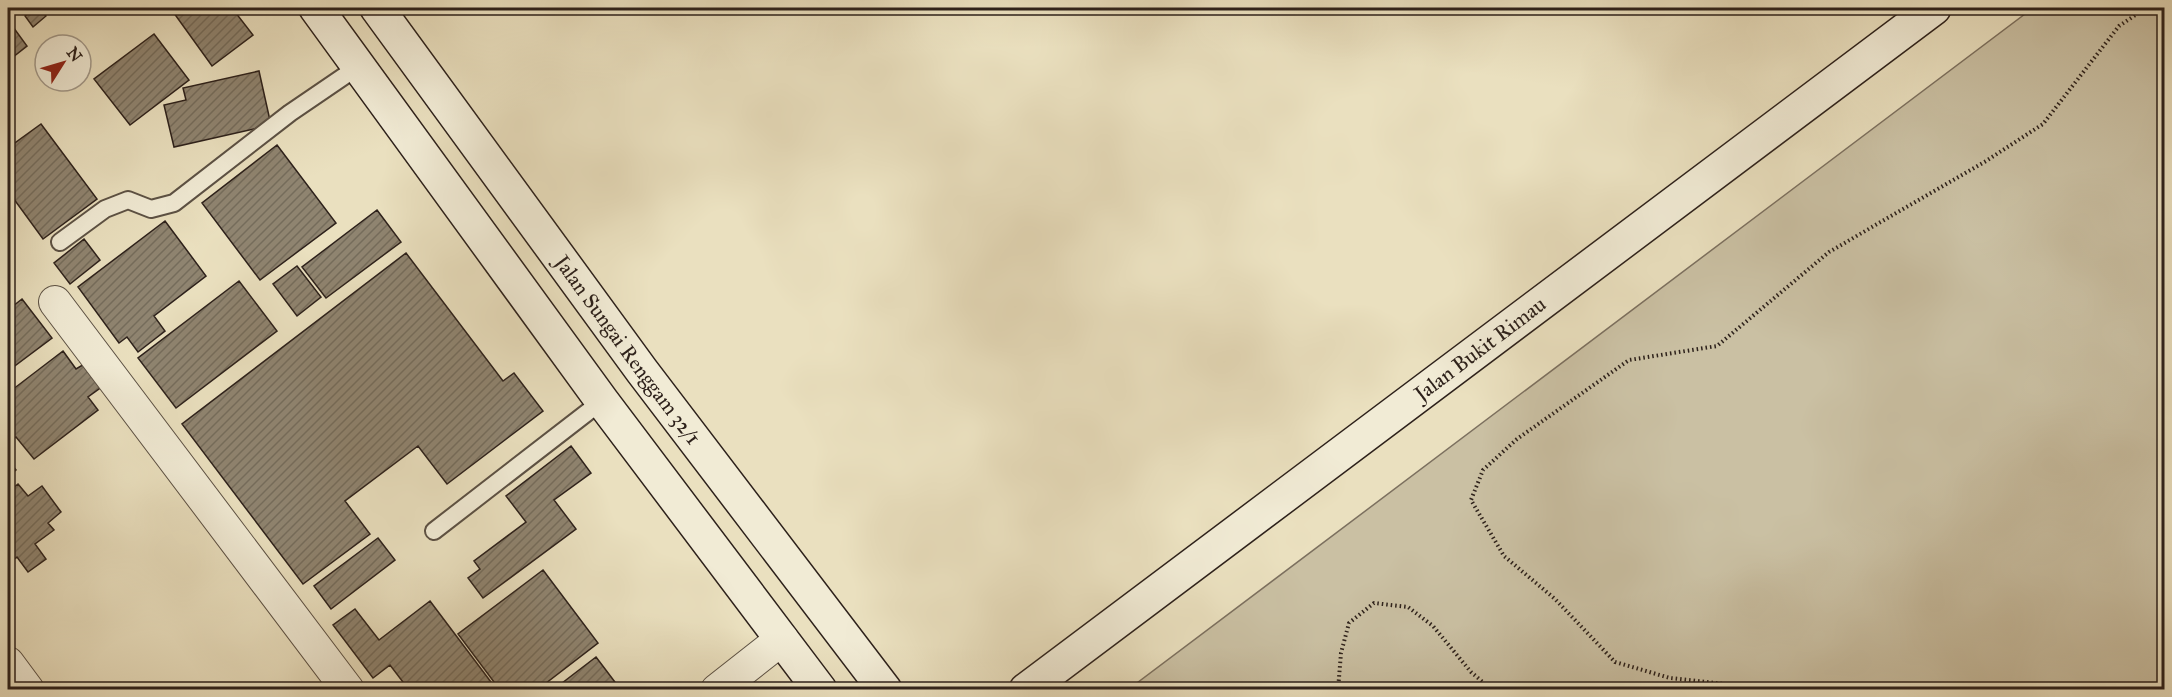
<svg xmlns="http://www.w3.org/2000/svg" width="2172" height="697" font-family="'IM FELL Great Primer',serif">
	<defs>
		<pattern id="building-hatch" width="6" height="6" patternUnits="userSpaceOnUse" patternTransform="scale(1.5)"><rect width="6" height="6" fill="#8f8470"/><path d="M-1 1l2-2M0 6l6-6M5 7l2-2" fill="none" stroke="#756c5b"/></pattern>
	</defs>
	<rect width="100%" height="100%" fill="#eae0bf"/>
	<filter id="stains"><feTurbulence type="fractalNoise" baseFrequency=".00333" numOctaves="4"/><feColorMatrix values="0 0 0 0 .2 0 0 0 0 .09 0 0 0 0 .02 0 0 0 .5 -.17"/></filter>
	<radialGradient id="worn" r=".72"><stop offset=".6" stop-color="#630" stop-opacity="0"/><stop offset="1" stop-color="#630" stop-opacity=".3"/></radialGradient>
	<path fill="#cac0a3" stroke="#7c705f" stroke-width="1.5" d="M2033,8H2164V689H1129Z"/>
	<path fill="url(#building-hatch)" stroke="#2d211b" stroke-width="1.5" d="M36,8H40L46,16L33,27L25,16Z
		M173,8H232L253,35L212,66L171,9Z
		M8,20L27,46L8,61Z
		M154,34L189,80L130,125L94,79Z
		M259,71L271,125L174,147L164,105L186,100L183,88Z
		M41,124L97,199L43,239L8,191V148Z
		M277,145L336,223L260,280L202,203Z
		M377,210L401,242L326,298L302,267Z
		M165,221L206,276L154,316L165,331L138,352L127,337L119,343L78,287Z
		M84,239L100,260L70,284L54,263Z
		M406,253L503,381L514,373L543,411L447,484L418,446L345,501L370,534L303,584L182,424Z
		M297,266L321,297L297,316L273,284Z
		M239,281L277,331L176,408L138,358Z
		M22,299L52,338L8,371V310Z
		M63,351L76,369L86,363L103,386L88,397L98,410L34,459L16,437L8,443V393Z
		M571,446L591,473L554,500L576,529L483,598L468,578L480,569L474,561L526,522L506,496Z
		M8,460L16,470L8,477Z
		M18,484L28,496L42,486L61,512L48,523L54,530L35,544L46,559L28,572L17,557L8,564V492Z
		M378,538L395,560L331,609L314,586Z
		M543,570L598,643L537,690H500L458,634Z
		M430,601L497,690H409L390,665L373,678L333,625L355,609L379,640Z
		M596,657L621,690H553Z"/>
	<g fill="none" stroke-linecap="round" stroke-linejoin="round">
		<g stroke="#5c5144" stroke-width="20">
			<path id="lane" d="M60,242L105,209L128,200L151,209L174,203L290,113L359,66
				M434,531L602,401"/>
		</g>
		<g stroke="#5c5144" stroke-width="34">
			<path id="street" d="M55,302L348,690
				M8,663L28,690
				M717,690L782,639"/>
		</g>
		<g stroke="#2d211b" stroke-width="36">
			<g id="secondary">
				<path d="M316,8L602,401L820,690"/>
				<path id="s1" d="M377,8L642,371L885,690"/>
				<path id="s2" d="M1026,690L1934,8"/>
			</g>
		</g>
		<path stroke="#2d211b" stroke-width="4" stroke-dasharray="1.5 3" stroke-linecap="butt" d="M1338,690L1341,653L1349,623L1374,603L1408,607L1433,626L1471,672L1492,690
			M1780,690L1670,678L1615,662L1555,599L1504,556L1471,500L1483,470L1517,439L1629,360L1717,346L1829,252L1986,161L2043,124L2119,26L2146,8"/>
		<use href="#lane" stroke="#f1ebd5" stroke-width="16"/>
		<use href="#street" stroke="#f1ebd5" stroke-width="32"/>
		<use href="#secondary" stroke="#f1ebd5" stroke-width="33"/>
	</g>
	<g text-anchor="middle" stroke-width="4.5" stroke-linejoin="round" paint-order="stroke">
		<g font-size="21" fill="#2d211b" stroke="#f1ebd5">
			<text dy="7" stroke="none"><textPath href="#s2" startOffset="568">Jalan Bukit Rimau</textPath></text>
			<text dy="7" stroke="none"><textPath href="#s1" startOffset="424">Jalan Sungai Renggam 32/1</textPath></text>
		</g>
	</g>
	<rect width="2172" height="697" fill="none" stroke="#eae0bf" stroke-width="30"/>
	<rect x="9" y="9" width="2154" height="679" fill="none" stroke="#2d211b" stroke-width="3"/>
	<rect x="15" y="15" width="2142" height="667" fill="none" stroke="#2d211b" stroke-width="1.5"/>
	<g transform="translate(63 63) rotate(53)"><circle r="28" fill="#f1ebd5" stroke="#a39a8b" stroke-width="1.5"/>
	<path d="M0-4.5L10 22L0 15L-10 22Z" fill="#8f2418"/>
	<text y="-9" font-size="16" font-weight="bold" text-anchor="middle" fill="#2d211b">N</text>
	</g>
	<rect width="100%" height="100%" filter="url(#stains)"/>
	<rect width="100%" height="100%" fill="url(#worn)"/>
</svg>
